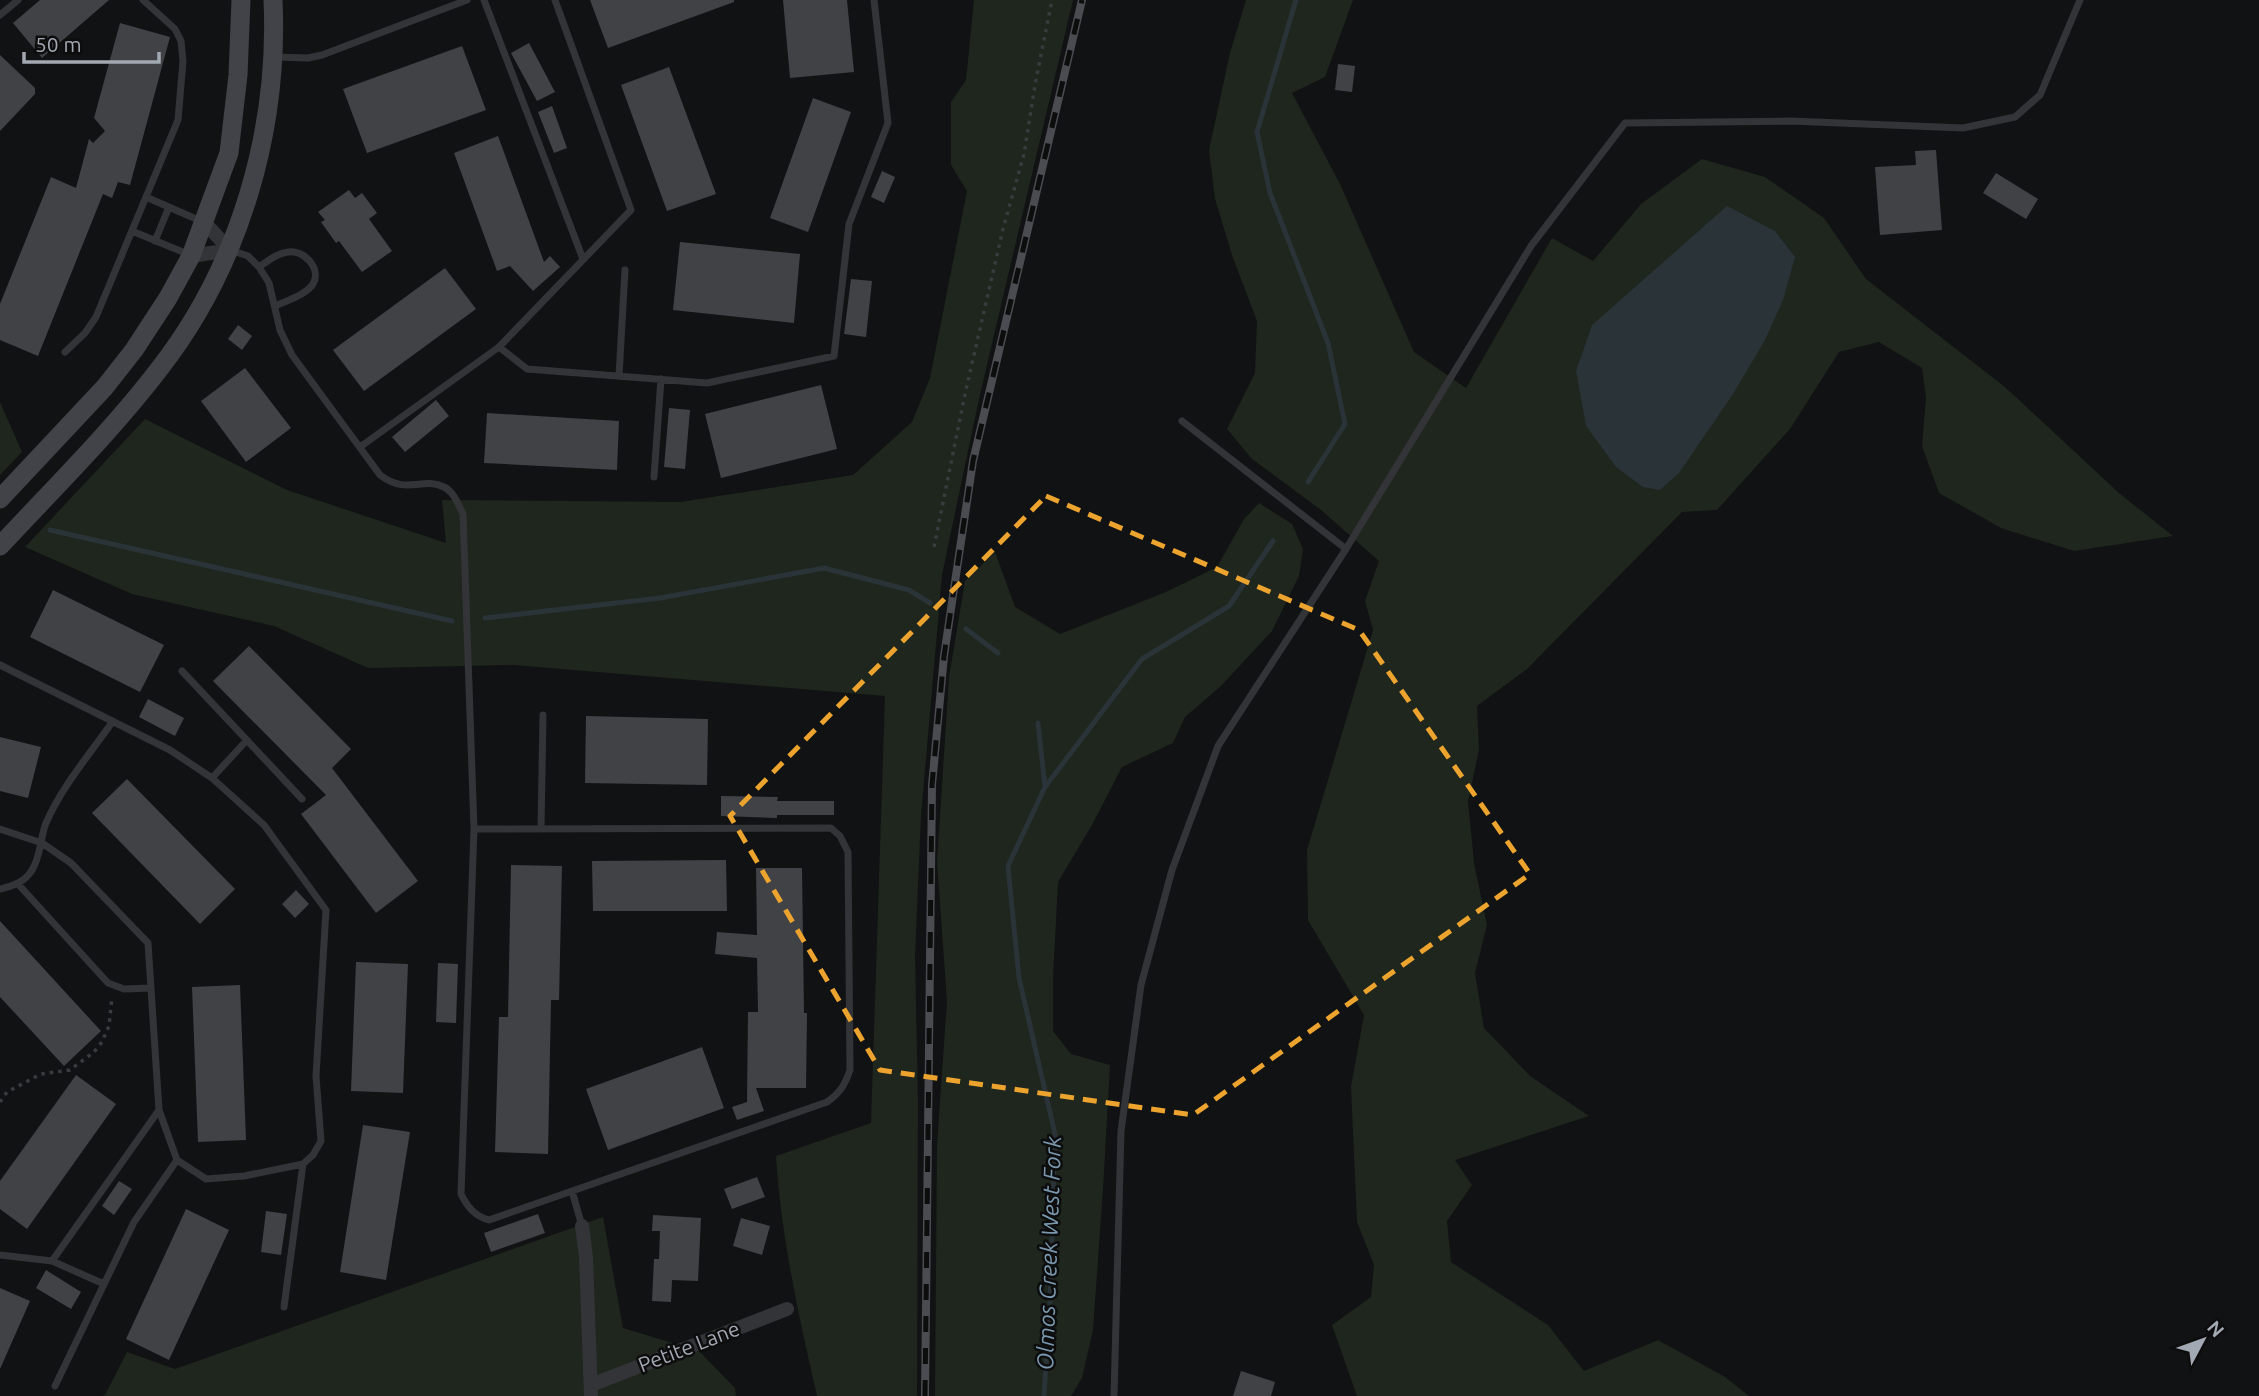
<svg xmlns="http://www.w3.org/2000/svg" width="2259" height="1396" font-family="Ubuntu,sans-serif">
	<rect width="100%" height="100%" fill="#111213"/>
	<path fill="#1e261e" d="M974,0H1073L979,399L942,575L921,816L915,955L918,1103L917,1396H817C799,1317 781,1237 776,1156L871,1123L885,696L514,665L368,668L274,626L132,594L25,547L145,419L287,490L446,543L442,500L680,502L853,475L912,422L930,378L967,191L951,165V102L966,80Z
		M1246,0H1353L1325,77L1292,93L1340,184L1414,352L1466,388L1552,238L1593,261L1641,204L1702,159L1765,177L1824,218L1866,279L2005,387L2119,493L2173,536L2074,551L2001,528L1939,493L1922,446L1926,397L1922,368L1879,342L1839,352L1790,429L1717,510L1682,512L1527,669L1477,706L1479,750L1468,801L1474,863L1487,925L1475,973L1484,1028L1530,1076L1589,1116L1455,1160L1472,1185L1447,1221L1451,1262L1548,1325L1584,1371L1658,1340L1725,1377L1749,1396H1357L1332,1325L1371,1297L1374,1265L1357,1222L1351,1086L1364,1015L1308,920L1307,850L1373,630L1365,601L1379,561L1321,510L1252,459L1227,429L1255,373L1257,321L1233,258L1215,199L1209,150L1230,53Z
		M0,402L22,452L0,475Z
		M1259,503L1292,524L1303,549L1299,576L1272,631L1221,686L1185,717L1173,743L1122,767L1092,825L1058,882L1053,978V1031L1071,1054L1110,1065L1103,1189L1093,1330L1082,1378L1071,1396H935L937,1145L947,1001L937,862L949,677L965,581L995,552L1015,607L1060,634L1166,592L1217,567L1244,519Z
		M603,1217L623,1328L699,1351L735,1388L736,1396H102L105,1395L127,1352L175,1369Z"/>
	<path fill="#2a3338" d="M1727,206L1775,231L1795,257L1783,300L1765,340L1733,394L1679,473L1660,490L1643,487L1616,467L1586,426L1576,371L1592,325Z"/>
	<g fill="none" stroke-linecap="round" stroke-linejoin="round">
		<path stroke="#2a3338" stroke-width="5" d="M1296,0L1257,132L1270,193L1328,343L1345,424L1308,482
			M50,530L452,621
			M485,618L660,598L824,568L909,590L930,603
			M966,629L998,653
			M1038,723L1045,787
			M1044,1396L1050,1302L1055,1134L1019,978L1008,866L1045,787L1142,659L1229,606L1273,541"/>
	</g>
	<path fill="#404246" d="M40,0H109L42,58L13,23Z
		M590,0H734V2L608,48Z
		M783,0H847L854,72L790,78Z
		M120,23L170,37L130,185L118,182L112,198L103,194L38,356L0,340V304L51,177L76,188L89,139L93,143L105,131L94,118Z
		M529,43L555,92L537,101L511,53Z
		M462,46L486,110L367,153L343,89Z
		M0,55L35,88V94L0,131Z
		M1338,64L1355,66L1352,92L1335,90Z
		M669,67L716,194L667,211L621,85Z
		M813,98L851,112L808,232L770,218Z
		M552,106L567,148L554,153L538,112Z
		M498,136L544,262L550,256L560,267L533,291L510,266L497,271L454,153Z
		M1936,150L1942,230L1880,235L1875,167L1916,165L1915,151Z
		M882,171L895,177L884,203L871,197Z
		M1996,173L2038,199L2026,219L1983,193Z
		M349,190L355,198L362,193L377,213L369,219L392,251L362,272L339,241L336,243L321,222L325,220L318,212Z
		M680,242L800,254L794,323L673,310Z
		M445,268L476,309L364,391L333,350Z
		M851,279L872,281L866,337L844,334Z
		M238,325L252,336L242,350L228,339Z
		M245,368L291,428L246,462L201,401Z
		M821,385L837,449L721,478L705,414Z
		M436,400L449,416L405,452L392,437Z
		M669,408L690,410L685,469L664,467Z
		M487,413L619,421L617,470L484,463Z
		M53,590L164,645L140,692L30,637Z
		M249,646L351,749L332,768L418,881L376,913L301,814L326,795L213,681Z
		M148,699L184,718L175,736L139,717Z
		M586,716L708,719L707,785L585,783Z
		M0,737L41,747L28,798L0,791Z
		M127,779L235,889L200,924L92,813Z
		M721,796L778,797L777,801H834V815H777V818L721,816Z
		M726,860L727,911H593L592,861Z
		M511,865L562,866L559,1000H551L548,1154L495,1152L499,1017H508Z
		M756,868H802L804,1013H807L806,1088H756L764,1111L737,1120L732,1107L747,1102L748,1012H758L757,958L715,954L717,932L757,935Z
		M296,890L309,904L295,918L282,904Z
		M0,921L101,1031L64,1066L0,997Z
		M356,962L408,964L403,1093L351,1091Z
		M438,963L458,964L456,1023L436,1022Z
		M240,985L246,1140L198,1142L192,987Z
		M702,1047L724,1108L608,1150L586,1089Z
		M76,1075L116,1104L27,1229L0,1209V1181Z
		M363,1125L410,1132L386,1280L340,1272Z
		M757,1177L765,1197L732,1209L724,1189Z
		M119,1181L132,1189L114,1215L102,1206Z
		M186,1209L229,1230L169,1360L126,1339Z
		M266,1211L287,1214L281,1255L261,1252Z
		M538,1214L545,1233L491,1252L484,1233Z
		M653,1215L701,1218L698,1281L672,1280L671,1302L652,1301L654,1259H659L660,1231H652Z
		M741,1218L770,1226L762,1255L733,1246Z
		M46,1270L81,1292L71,1309L36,1288Z
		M0,1288L30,1301L0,1369Z
		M1241,1371L1275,1382L1271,1396H1233Z"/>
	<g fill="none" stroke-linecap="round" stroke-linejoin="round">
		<path stroke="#393b3f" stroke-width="3.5" stroke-dasharray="3.5 5" stroke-linecap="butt" d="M934,547L965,394L1003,229L1024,154L1035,85L1052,0
			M0,1102L7,1092L41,1074L70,1070L94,1052L102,1042L109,1026L112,997"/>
		<path stroke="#333438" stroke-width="7" d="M484,0L583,259
			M0,15L18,0
			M275,57L308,58L322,55L467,0
			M146,197L203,222
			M132,231L190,255
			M155,241L169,207
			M230,250L248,256L259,267L269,283L280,330L292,355L380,475C408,496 422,476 444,487C454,492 458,504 463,514L474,829L831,828L840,836L848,852L850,1070C845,1085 840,1093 827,1102L489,1220C475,1216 468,1208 461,1194L474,829
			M259,267C268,261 277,253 288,252C303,249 322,268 313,284C306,295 286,301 275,306
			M499,347L527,369L707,383L834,356L849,224L888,123L874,0
			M65,352L85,333L96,317L178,120L183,61L181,41L175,29L143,0
			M619,376L625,270
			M1182,421L1346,549
			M360,447L499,347L631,210L555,0
			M654,477L661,379
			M0,665L170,750L212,778L264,825L326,910L316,1076L321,1141L313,1155L303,1164L244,1176L206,1179L177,1160L159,1110L148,943L71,863L42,843L0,829
			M182,671L302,799
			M212,778L247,740
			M541,829L543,715
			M18,884L108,983L124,989L151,988
			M0,889C13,886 25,882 32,870C41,856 40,838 46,823C62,786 90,754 113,721
			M572,1191L582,1226
			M0,1255L52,1261L104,1284
			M52,1261L159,1110
			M284,1307L303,1164
			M55,1386L134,1222L177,1160
			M1114,1396L1121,1131L1141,985L1172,870L1218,746L1346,549L1531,246L1625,123L1791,121L1963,128L2015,117L2040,95L2080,0"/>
		<path stroke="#333438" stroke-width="14" d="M204,222L230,250
			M191,256L230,250
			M582,1226L586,1257L591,1396
			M591,1385L787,1309"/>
		<path stroke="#414348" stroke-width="19" d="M0,499L105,387L134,350L168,298L191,256L229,153L238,75L241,0
			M0,546C54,488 112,431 160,368C240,265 279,130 273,0"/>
		<g stroke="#4a4c51" stroke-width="8">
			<path id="rail" d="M925,1396L932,785L944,656L973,461L1082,0"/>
		</g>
		<use href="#rail" stroke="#0d0d0e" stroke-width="5" stroke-dasharray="16" stroke-linecap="butt"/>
	</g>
	<path fill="none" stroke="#eda42f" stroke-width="5" stroke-dasharray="14 9" stroke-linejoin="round" d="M1046,496L1359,630L1530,874L1193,1115L880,1070L730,816Z"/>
	<g text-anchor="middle" stroke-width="5" stroke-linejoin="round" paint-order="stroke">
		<g font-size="21" fill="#a3a9b3" stroke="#0d0d0e">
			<text transform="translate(689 1347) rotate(-21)" y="7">Petite Lane</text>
		</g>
		<g font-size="23" font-style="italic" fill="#7a98ae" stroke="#0d0d0e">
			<text transform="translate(1049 1253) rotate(-88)" y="8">Olmos Creek West Fork</text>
		</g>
	</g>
	<g transform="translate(2203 1340) rotate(49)" stroke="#0d0d0e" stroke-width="5" paint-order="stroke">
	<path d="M0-5L12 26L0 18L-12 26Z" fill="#a3a9b3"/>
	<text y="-10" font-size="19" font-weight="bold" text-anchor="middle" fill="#a3a9b3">N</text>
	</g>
	<path d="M24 52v10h135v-10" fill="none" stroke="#a3a9b3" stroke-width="3.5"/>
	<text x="35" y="52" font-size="21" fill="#a3a9b3" stroke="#0d0d0e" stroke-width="5" paint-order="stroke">50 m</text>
</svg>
